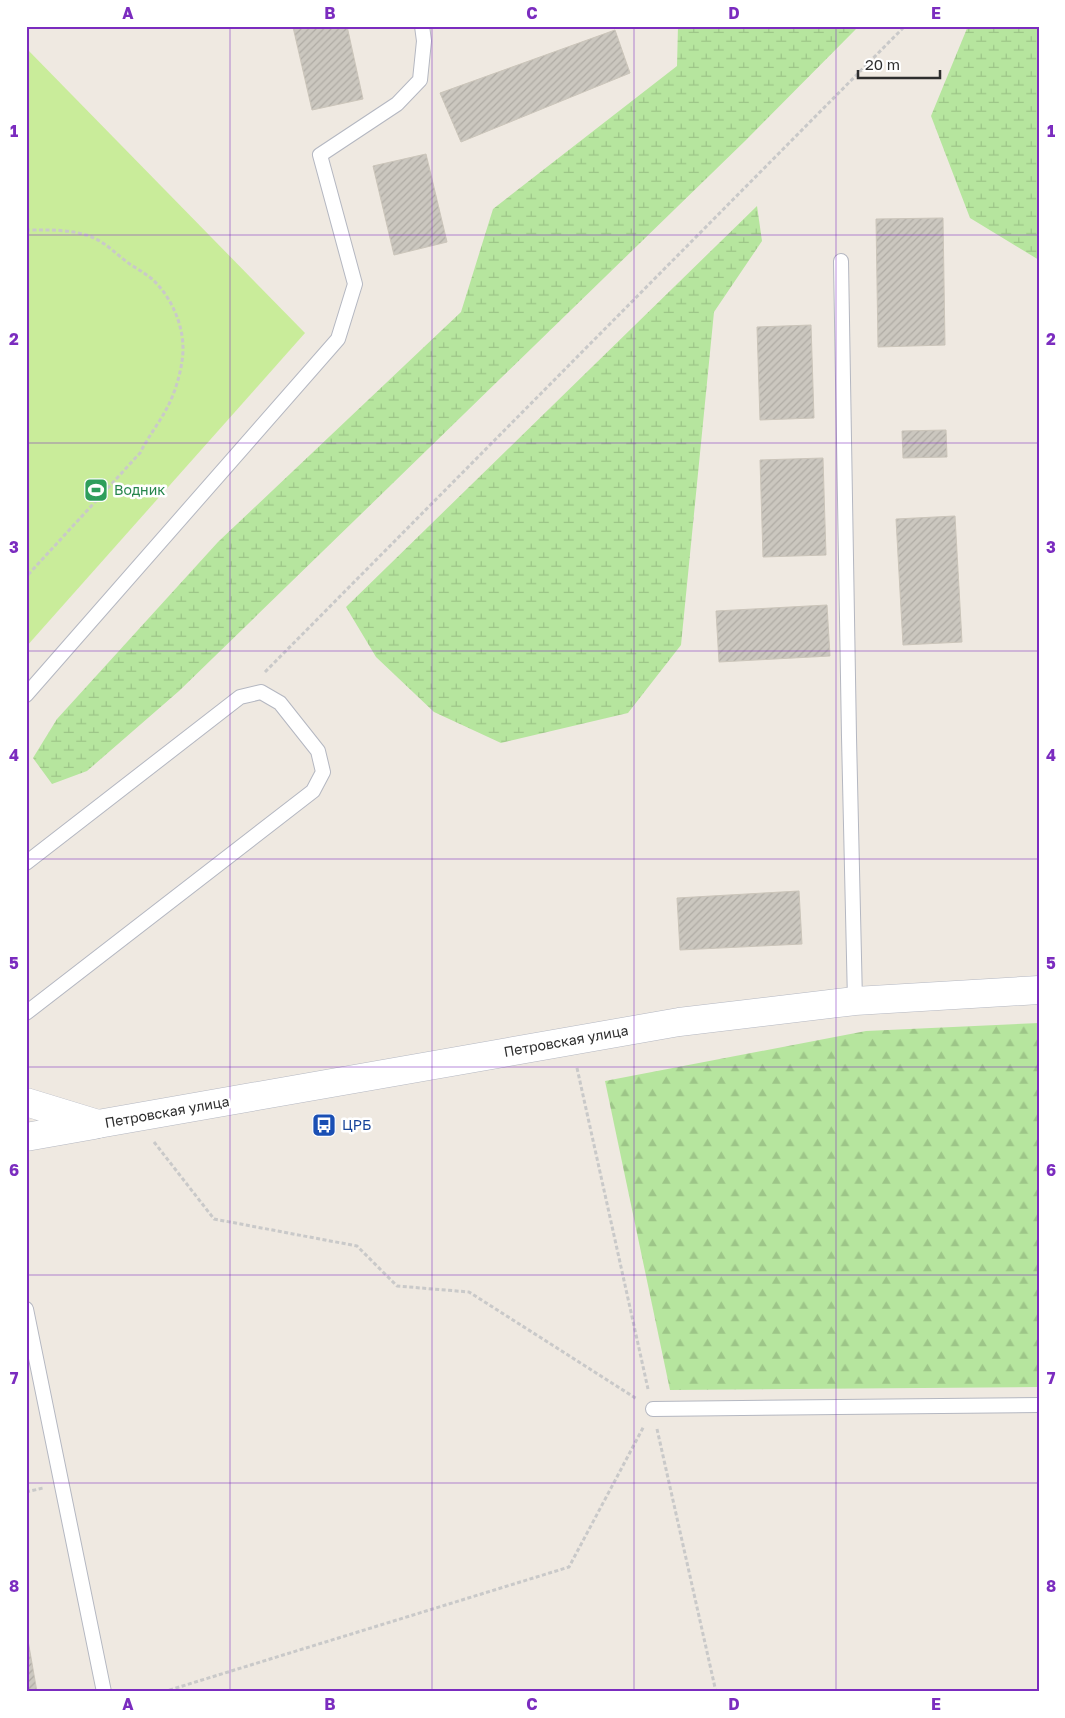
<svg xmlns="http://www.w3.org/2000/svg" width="1065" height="1718" font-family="'Golos Text',sans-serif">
	<defs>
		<pattern id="forest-firs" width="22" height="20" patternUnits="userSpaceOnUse" patternTransform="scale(1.25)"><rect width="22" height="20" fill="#b6e59e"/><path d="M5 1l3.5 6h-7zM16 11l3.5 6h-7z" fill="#9dc588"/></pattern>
		<pattern id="wetland-marsh" width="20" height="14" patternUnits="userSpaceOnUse" patternTransform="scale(1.25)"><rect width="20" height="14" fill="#b6e59e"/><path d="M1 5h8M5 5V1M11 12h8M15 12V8" fill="none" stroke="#9dc588"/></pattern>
		<pattern id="building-hatch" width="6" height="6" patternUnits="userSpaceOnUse" patternTransform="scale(1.25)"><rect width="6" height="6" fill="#cbc7bf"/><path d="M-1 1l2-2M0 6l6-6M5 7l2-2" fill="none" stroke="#afaba4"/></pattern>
	</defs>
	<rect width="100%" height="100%" fill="#efe9e1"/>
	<path fill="url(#forest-firs)" d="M1039,1023V1387L670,1390L605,1081L866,1031Z"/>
	<path fill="url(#wetland-marsh)" d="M678,26H859L746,140L179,691L87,771L52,784L33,758L57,719L218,542L461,312L493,209L677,66Z
		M968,26H1039V260L970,218L931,116Z
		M757,206L762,241L714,312L681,645L628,713L501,743L434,712L376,657L346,607Z"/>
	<path fill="#c9ec9a" d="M26,48L305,333L26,647Z"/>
	<path fill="url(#building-hatch)" stroke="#cbc5ba" d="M296,26H347L363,99L312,110L293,27Z
		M615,30L630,73L461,142L440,93Z
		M426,154L447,242L394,255L373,166Z
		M943,218L945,345L878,347L876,219Z
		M811,325L814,418L760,420L757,327Z
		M946,430L947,457L903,458L902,431Z
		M823,458L826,555L763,557L760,460Z
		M955,516L962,642L903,645L896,519Z
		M827,605L830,656L719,662L716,611Z
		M799,891L802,944L680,950L677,898Z
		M26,1629L37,1692H26Z"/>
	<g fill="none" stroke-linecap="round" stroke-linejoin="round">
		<g stroke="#b4b7c1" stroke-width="16">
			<path id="lane" d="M841,261L849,737L855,1001
				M26,695L338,339L355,284L320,155L397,104L420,80L424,41L422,26
				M26,863L240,697L261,692L280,703L318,751L323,772L313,791L26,1013
				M26,1309L104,1692
				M653,1409L1039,1405"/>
		</g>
		<g stroke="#b4b7c1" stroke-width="29">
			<path id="street" d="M26,1102L98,1124
				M26,1137L94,1125"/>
		</g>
		<g stroke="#b4b7c1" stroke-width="29">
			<path id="secondary" d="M98,1124L679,1022L855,1001L1039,990"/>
		</g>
		<path stroke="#c9c9c9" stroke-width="3" stroke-dasharray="4 2.5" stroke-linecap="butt" d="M26,230C46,230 67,229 86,235C103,240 114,252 127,262C135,268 144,272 152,279C173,298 187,332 182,361C180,376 174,395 167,408C159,423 148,437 140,453L26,577
			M265,672L905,26
			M577,1068L648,1389
			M154,1142L214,1219L357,1246L397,1286L469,1292L637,1399
			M657,1429L716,1692
			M26,1492L43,1488
			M163,1692L569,1567L644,1426"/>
		<use href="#lane" stroke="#fff" stroke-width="14"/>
		<use href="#street" stroke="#fff" stroke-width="28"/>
		<use href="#secondary" stroke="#fff" stroke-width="28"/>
	</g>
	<path fill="none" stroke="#7b2cbf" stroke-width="1" stroke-opacity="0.55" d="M230,26V1692M432,26V1692M634,26V1692M836,26V1692M26,235H1039M26,443H1039M26,651H1039M26,859H1039M26,1067H1039M26,1275H1039M26,1483H1039"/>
	<defs>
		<g id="stadium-square" transform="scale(1.25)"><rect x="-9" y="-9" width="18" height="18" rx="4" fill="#2e9e5b" stroke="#fff"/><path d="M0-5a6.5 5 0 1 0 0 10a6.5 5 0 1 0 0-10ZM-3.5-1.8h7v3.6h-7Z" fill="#fff"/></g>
		<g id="bus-square" transform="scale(1.25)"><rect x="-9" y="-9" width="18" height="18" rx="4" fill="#1a4fb4" stroke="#fff"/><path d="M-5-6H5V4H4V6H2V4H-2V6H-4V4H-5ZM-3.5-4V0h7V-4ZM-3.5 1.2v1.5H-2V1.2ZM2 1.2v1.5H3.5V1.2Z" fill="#fff"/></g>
	</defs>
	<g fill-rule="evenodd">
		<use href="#stadium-square" x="96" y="490"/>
		<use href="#bus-square" x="324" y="1125"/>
	</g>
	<g text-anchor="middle" stroke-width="5" stroke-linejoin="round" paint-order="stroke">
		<g font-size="14" fill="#27864d" stroke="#fff" text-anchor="start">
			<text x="114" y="495">Водник</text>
		</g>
		<g font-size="14" fill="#2e2e2e" stroke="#fff">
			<text transform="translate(566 1041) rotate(-10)" y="5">Петровская улица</text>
			<text transform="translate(167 1112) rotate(-10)" y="5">Петровская улица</text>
		</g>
		<g font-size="14" fill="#164399" stroke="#fff" text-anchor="start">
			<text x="342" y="1130">ЦРБ</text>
		</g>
	</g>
	<rect width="1065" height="1718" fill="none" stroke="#ffffff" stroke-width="55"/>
	<path d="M858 70v8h82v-8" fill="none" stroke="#2e2e2e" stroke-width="2.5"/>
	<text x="865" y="70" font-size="15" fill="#2e2e2e" stroke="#ffffff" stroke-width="4" paint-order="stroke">20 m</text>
	<rect x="28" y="28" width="1010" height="1662" fill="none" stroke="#7b2cbf" stroke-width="2"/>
	<g font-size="16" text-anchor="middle" font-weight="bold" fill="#7b2cbf">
		<text x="128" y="19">A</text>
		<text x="330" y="19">B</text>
		<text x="532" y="19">C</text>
		<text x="734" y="19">D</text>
		<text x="936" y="19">E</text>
		<text x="14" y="137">1</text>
		<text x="1051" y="137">1</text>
		<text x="14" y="345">2</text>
		<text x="1051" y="345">2</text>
		<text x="14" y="553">3</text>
		<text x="1051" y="553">3</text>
		<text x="14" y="761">4</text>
		<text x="1051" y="761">4</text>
		<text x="14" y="969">5</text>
		<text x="1051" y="969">5</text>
		<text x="14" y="1176">6</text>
		<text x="1051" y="1176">6</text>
		<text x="14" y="1384">7</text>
		<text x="1051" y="1384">7</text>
		<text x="14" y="1592">8</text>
		<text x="1051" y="1592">8</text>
		<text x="128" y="1710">A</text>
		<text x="330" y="1710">B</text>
		<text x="532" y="1710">C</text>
		<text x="734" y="1710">D</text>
		<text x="936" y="1710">E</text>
	</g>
</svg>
